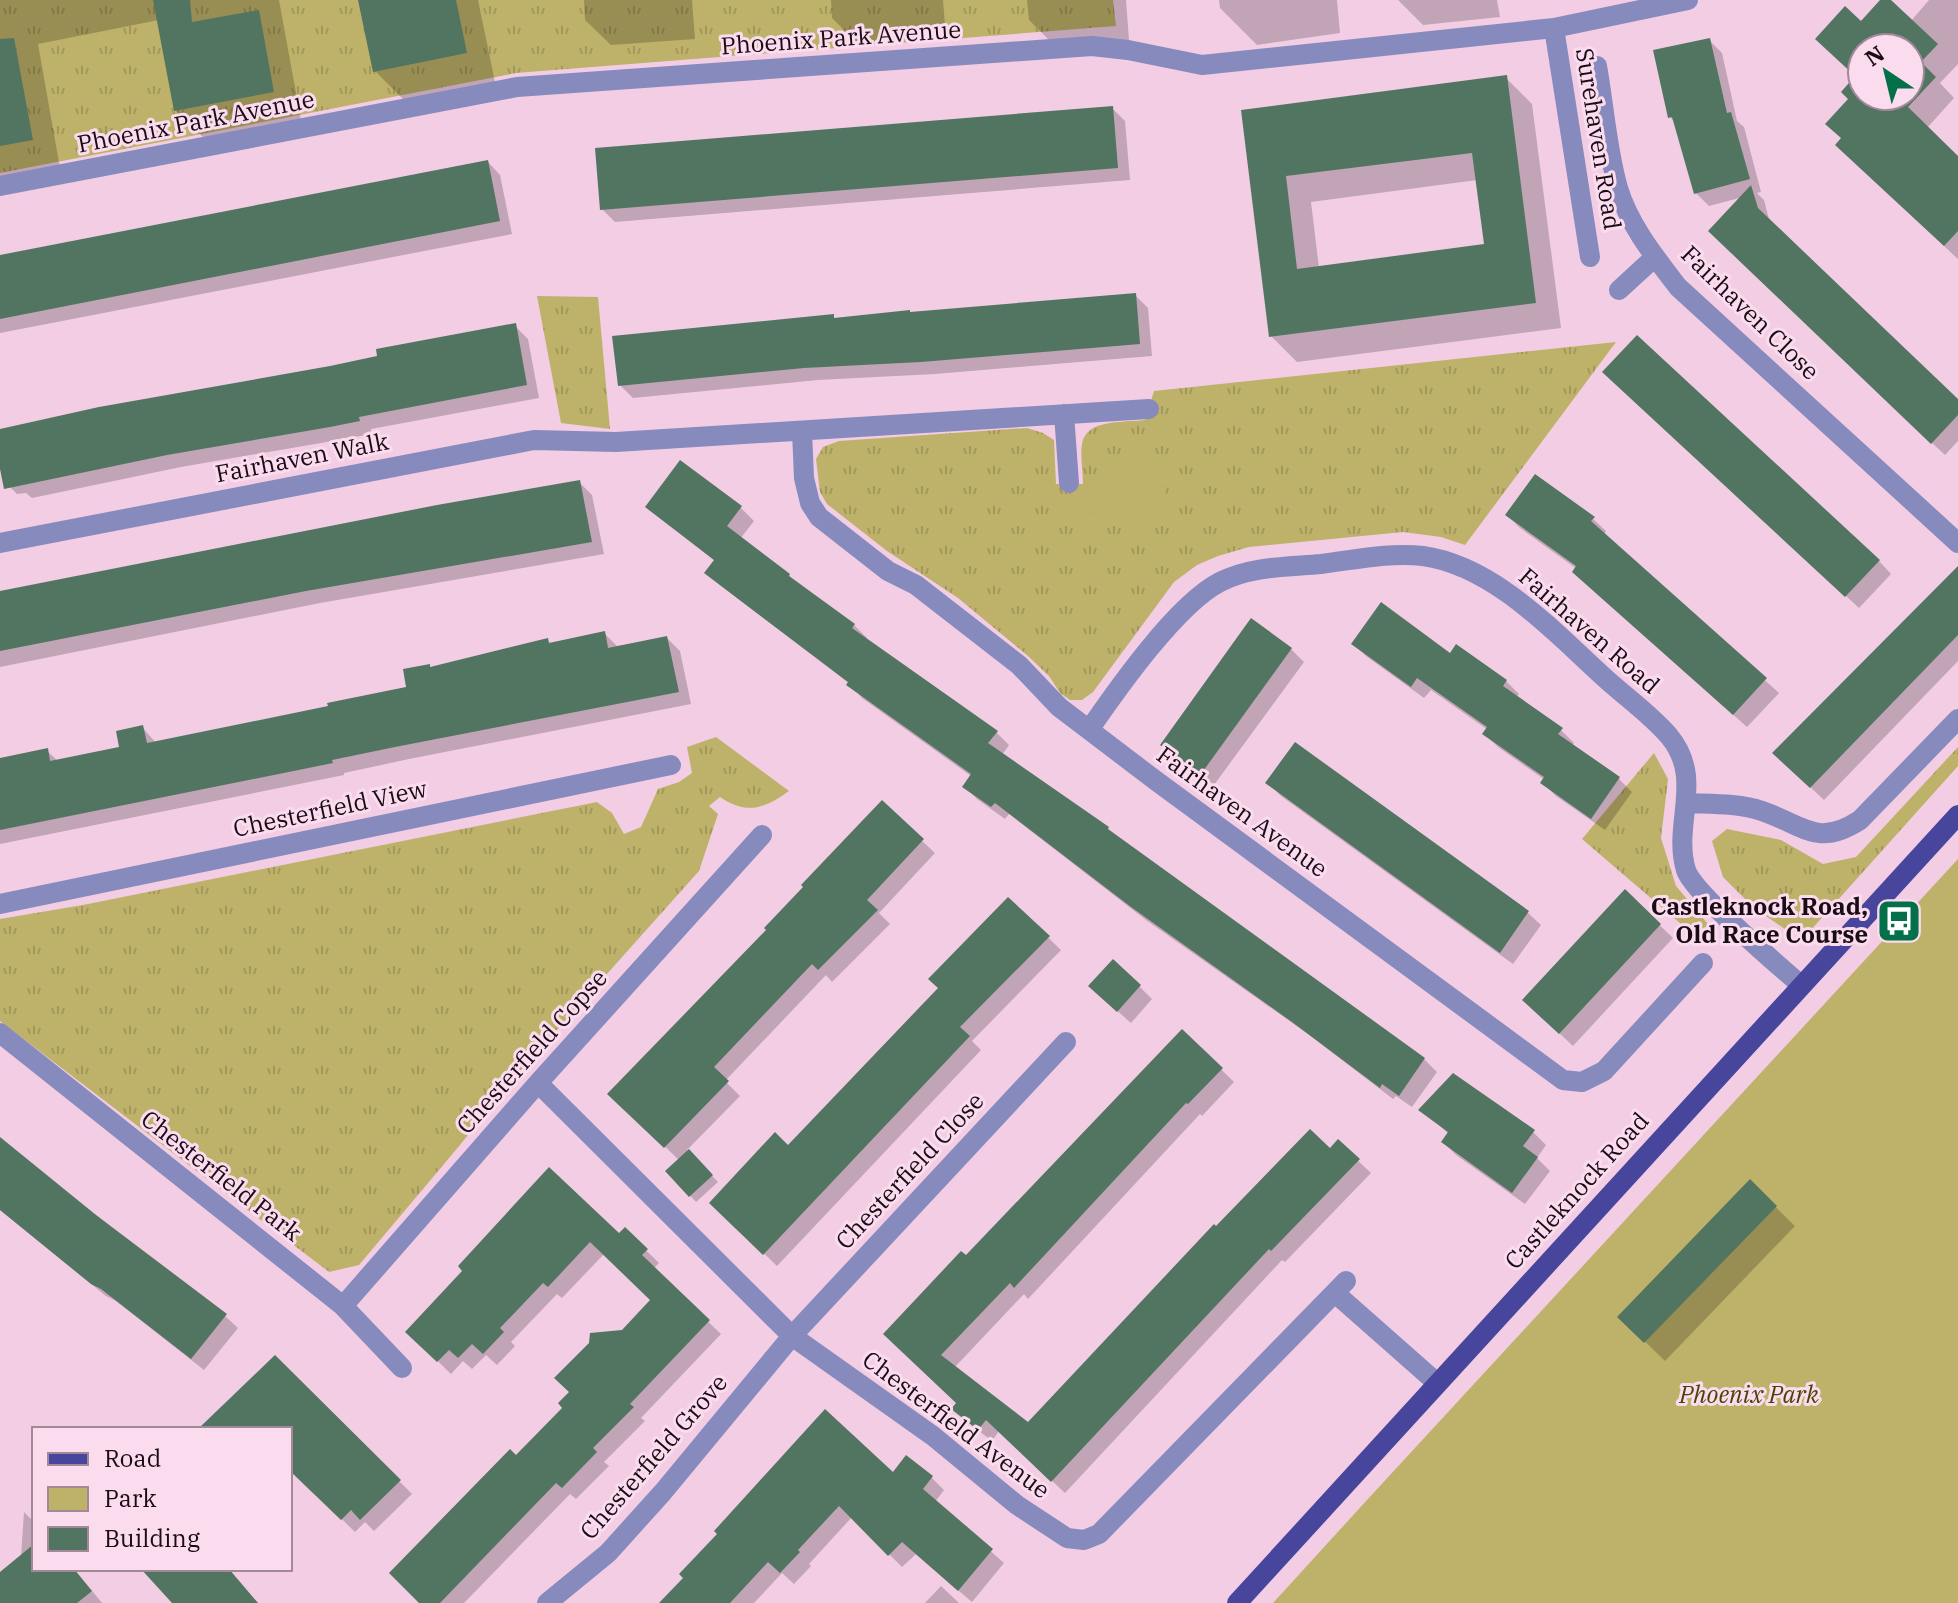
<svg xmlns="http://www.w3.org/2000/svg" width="1958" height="1603" font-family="'IBM Plex Serif',serif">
	<defs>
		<pattern id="grass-tufts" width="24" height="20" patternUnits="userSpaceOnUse" patternTransform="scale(2)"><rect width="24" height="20" fill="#beb26a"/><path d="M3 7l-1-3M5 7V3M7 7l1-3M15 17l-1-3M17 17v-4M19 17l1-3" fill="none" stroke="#a3985b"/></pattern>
	</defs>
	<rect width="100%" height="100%" fill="#f2cde4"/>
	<path fill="url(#grass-tufts)" d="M0,0H1113L1116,26L516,73L0,173Z
		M537,296L598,297L610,429L561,423Z
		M1616,342L1465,545L1441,537L1403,532L1249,547L1218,556L1197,565L1174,582L1093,692L1082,700H1070L1060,693L1049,676L1028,656L958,598L887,551L827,504L820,492L816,459L823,447L839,441L1027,428L1043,433L1054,440L1056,484H1083C1083,471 1080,456 1082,444C1086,418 1125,423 1145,420L1154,391Z
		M716,737L789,791C764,809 747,815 720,797L709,806L718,814L699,871L505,1088L460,1145L359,1265L329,1272L0,1021V919L83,905L597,802L612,813L624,834L641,827L658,789L679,782L692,773L687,747Z
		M1958,747V766L1810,931L1789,932L1753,907L1723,877L1712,841L1727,829L1781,840L1823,864L1856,857Z
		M1654,753L1668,779L1661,838L1676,886L1713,930L1702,942L1582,839Z"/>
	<path fill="#beb26a" d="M1148,430C1151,474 1166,497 1192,531L1144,516L1109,513L1061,515L1059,506C1106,484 1121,476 1148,430Z
		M1958,859V1603H1273L1367,1500Z"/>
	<path fill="#0003" fill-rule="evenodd" d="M0,0H279L301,120L204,138L175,110L159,20L38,44L60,168L0,179Z
		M361,0H478L495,82L404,100L375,71Z
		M584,0H692L695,39L611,45L585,20Z
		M831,0H943L946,37L858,44L832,18Z
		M1027,0H1126L1129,40L1054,45L1029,20Z
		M1219,0H1337L1340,33L1257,45L1220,8Z
		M1398,0H1497L1500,17L1423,25Z
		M1883,0H1888L1911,21L1929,0H1958V64L1940,83L1954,98L1927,128L1958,158V259L1857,165L1851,99L1857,77L1861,24ZM1862,48H1910V96H1862Z
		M1709,40L1722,53L1737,121L1744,127L1761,192L1757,193L1764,200L1770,223L1958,402V441L1945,455L1834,351L1743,197L1709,206L1696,193L1675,122L1670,117Z
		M1506,78L1532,104L1561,328L1297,362L1271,336L1243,111ZM1477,180L1486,246L1319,268L1311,202Z
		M1112,108L1125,121L1130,180L615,222L602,209Z
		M488,162L500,175L512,234L0,333V257Z
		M1135,295L1148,308L1152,356L935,374L818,380L633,398L620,385L833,317L836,319L911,314Z
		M515,326L528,339L539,398L371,429V434L344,439L181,467L32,498L26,493L17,494L4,481L0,458V431L330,368Z
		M1618,384L1879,561L1891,574L1859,608Z
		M681,463L741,508L754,521L740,539L854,625L867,638L865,640L996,732L1009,745L1002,755L1108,829L1117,838L1424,1059L1437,1072L1412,1107L1396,1096L1393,1099L1308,1034L1146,920L1009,814L1005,819L977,799L964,786L971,776L862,698L850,684L720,585L707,572L715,561L648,507Z
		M579,482L592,495L604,554L320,603L0,667V593Z
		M1507,515L1593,519L1606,531L1604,535L1779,693L1747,727L1587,584L1577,569L1520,528Z
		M1958,591V661L1824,800L1774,753Z
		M604,633L617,646L667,638L680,651L691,704L409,759L344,773V775L0,844V774L47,751L58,761L121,748L142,727L156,743L330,707L409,688L431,668L547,640L552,645Z
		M1353,643L1450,656L1506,681L1519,694L1516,698L1561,730L1574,743L1572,746L1619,779L1632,792L1605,830L1556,796L1543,783L1545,780L1498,747L1485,734L1488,730L1431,690L1424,698L1366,656Z
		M1291,649L1304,662L1214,785L1175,757L1162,744Z
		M1268,783L1528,913L1541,925L1513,964L1281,796Z
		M922,841L935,853L879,913L890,924L832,982L826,975L725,1081L740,1096L687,1150L718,1182L696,1202L668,1172L680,1161L610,1094Z
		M1625,892L1673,938L1573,1046L1538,1013Z
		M1008,899L1061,950L972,1041L981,1050L777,1266L712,1203L788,1148L940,988Z
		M1139,986L1152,999L1131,1023L1104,999Z
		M1182,1031L1234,1082L1202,1116L1200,1114L1028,1299L1024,1294L954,1368L1028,1425L1216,1229L1330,1150L1338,1142L1371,1173L1285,1262L1282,1260L1065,1493L999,1431L992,1441L966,1421L954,1409L958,1403L886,1334L966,1258Z
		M1421,1109L1533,1132L1546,1145L1537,1158L1550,1171L1525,1204L1456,1155L1443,1142L1449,1134Z
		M0,1140L225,1316L238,1328L204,1370L116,1301L106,1296L0,1210Z
		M1750,1182L1795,1226L1665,1361L1620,1317Z
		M625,1230L659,1263L653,1269L721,1334L641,1418L645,1421L604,1462L609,1466L576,1499L570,1494L464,1603H422L516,1457L565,1408L572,1392L652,1300L604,1254L562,1298L557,1294L511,1342L515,1346L497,1365L486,1355L472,1369L463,1361L451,1374L408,1332L465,1271L460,1266L619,1236Z
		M275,1357L412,1494L374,1531L365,1522L355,1532L290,1468V1429H271Z
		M893,1475L932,1478L944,1490L935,1502L1004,1563L972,1602L916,1554L902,1567L852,1517L809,1564L811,1566L794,1584L782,1573L754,1603H662Z
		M24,1512L34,1522V1569H74L102,1603H0V1580L21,1557Z
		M941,1586L959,1603H925Z"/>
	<path fill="#517561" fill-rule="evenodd" d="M153,0H190L192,22L259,10L274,92L174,111Z
		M358,0H456L467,53L373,72Z
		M1880,0H1891L1938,44L1921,62L1936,77L1908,107L1958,156V231L1944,246L1835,145L1841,138L1825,124L1848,99L1841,92L1855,76L1815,39L1845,6L1861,21ZM1862,48H1910V96H1862Z
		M14,38L33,140L0,146V39Z
		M1710,38L1727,113L1731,112L1750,179L1694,194L1672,117L1668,118L1653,50Z
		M1507,75L1536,303L1269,337L1241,110ZM1472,153L1484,244L1297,269L1286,176Z
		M1113,106L1118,168L600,210L595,148Z
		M488,160L500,221L0,319V255Z
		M1751,185L1758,208L1958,399V415L1931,444L1708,231Z
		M1136,293L1140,344L921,362L804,368L618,386L612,336L834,314V318L910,310V312Z
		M516,323L527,385L359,417L360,421L330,427L167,455L4,489L0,469V429L99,407L330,366L377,356L376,349Z
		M1637,335L1880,560L1845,597L1602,372Z
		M680,460L742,506L727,526L790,574L789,576L855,624L852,628L998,731L988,743L1109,827L1108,829L1425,1058L1399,1096L1382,1084L1380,1088L1292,1022L1131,907L995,803L991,807L962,787L971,774L846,685L848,682L704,573L714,560L645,507Z
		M1535,474L1595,517L1591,521L1767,678L1733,715L1572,572L1576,566L1505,515Z
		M580,480L592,542L306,591L0,651V591L437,505Z
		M1958,566V635L1810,788L1772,753Z
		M1381,602L1450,653L1456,644L1507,680L1503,686L1563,728L1558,734L1620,777L1591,819L1540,783L1544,777L1482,734L1487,727L1417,678L1411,687L1351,644Z
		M1251,618L1292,648L1201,774L1160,745Z
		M605,631L608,648L667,636L679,692L395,747L332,760L333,763L0,830V758L48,748L50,761L119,747L116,731L143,725L147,743L328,706L327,703L406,687L403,669L430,664V667L548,638L549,643Z
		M1295,742L1529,911L1500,953L1265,783Z
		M882,800L924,839L867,900L878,910L818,970L812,964L714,1067L729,1081L664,1148L607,1094L766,930L764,928L803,887L801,885Z
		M1625,889L1661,924L1559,1034L1522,1000Z
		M1008,897L1050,936L960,1027L970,1036L763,1255L709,1203L775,1132L788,1145L938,988L928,979Z
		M1113,959L1141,985L1117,1012L1088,986Z
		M1182,1029L1223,1068L1188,1104L1186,1103L1014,1288L1010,1283L941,1355L1028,1422L1214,1224L1216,1226L1310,1129L1330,1148L1338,1139L1360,1159L1271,1251L1269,1249L1051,1482L986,1420L978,1430L951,1409L956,1403L883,1334L961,1251L966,1255Z
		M1453,1073L1535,1130L1523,1146L1538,1157L1512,1193L1441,1142L1448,1132L1418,1110Z
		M0,1137L96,1215L227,1314L191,1359L101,1289L91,1284L0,1210Z
		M689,1149L713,1175L689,1197L665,1171Z
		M549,1167L619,1233L625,1227L648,1249L642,1255L710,1320L630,1404L634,1407L593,1448L597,1452L562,1488L556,1483L440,1603H419L389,1573L510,1449L516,1455L562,1408L558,1403L569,1392L554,1378L589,1343L590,1333L622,1330L650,1300L590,1242L548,1287L543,1283L500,1328L504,1332L483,1354L472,1344L458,1358L449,1350L437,1362L405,1332L462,1271L458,1266Z
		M1750,1179L1777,1206L1644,1343L1617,1317Z
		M275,1355L401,1480L360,1520L351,1510L341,1520L290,1471V1429H198Z
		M825,1409L893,1472L906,1455L933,1476L923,1489L993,1549L958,1591L902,1542L888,1556L839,1506L798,1550L800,1552L780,1573L768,1562L730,1603H659L683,1578L679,1574L717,1534L714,1531Z
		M34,1544V1569H74L92,1591L77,1603H0V1572Z
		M141,1569H229L258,1603H172Z"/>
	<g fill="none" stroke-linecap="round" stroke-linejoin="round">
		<path stroke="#868abc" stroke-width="20" d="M1554,28L1590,257
			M1597,66C1604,105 1607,150 1618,188C1629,225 1655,257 1678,287L1958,543
			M0,186L517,87L1092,46L1128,50L1202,65L1554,28L1688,0
			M1619,290L1655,257
			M1064,414L1069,483
			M802,431L804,478L810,503L819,517L888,571L916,585L1019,665L1059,707L1155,780L1563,1080L1582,1082L1604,1071L1703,963
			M0,543L534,440L616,442L1149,409
			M1089,730C1118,688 1177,604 1220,582C1251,566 1288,567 1321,564C1354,560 1390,552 1423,556C1495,566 1555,633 1606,679C1627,698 1651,715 1669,736C1705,779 1672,824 1686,870C1692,891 1780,967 1801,985
			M1687,803C1711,804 1739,803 1762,811C1803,825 1817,848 1860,820L1958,719
			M0,904L671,765
			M0,1033L343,1306L402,1368
			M538,1083L792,1336L933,1436L1017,1505L1067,1538L1084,1540L1099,1534L1346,1281
			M1335,1293L1437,1383
			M343,1306L538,1083L762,835
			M547,1603L608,1553L663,1492L792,1336L1066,1042"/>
		<path stroke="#47459c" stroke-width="20" d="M1237,1603L1958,815"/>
	</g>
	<defs>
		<g id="bus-square" transform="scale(2.3)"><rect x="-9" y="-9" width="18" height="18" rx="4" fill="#037049" stroke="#fbdcef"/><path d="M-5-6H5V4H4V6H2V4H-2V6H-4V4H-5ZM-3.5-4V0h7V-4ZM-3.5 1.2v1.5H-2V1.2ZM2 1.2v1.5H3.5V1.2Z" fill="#fff"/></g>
	</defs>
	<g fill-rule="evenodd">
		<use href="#bus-square" x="1899" y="921"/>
	</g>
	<g text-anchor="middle" stroke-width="6" stroke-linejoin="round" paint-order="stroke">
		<g font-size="24" fill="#190c15" stroke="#fbdcef">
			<text transform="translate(841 38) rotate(-4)" y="8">Phoenix Park Avenue</text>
			<text transform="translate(196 122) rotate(-11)" y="8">Phoenix Park Avenue</text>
			<text transform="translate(1598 139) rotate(81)" y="8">Surehaven Road</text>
			<text transform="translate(1750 313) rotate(44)" y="8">Fairhaven Close</text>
			<text transform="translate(302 458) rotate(-11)" y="8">Fairhaven Walk</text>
			<text transform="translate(1589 631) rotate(41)" y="8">Fairhaven Road</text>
			<text transform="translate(330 809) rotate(-12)" y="8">Chesterfield View</text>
			<text transform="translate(1242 812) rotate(36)" y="8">Fairhaven Avenue</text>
			<text transform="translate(532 1052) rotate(-48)" y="8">Chesterfield Copse</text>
			<text transform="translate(910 1171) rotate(-47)" y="8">Chesterfield Close</text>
			<text transform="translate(221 1176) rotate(38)" y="8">Chesterfield Park</text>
			<text transform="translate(1577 1191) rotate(-48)" y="8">Castleknock Road</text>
			<text transform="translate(956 1425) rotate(37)" y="8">Chesterfield Avenue</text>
			<text transform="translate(654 1457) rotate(-49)" y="8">Chesterfield Grove</text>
		</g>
		<g font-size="24" font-weight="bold" fill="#190c15" stroke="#fbdcef" text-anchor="end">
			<text x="1868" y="915">Castleknock Road,<tspan x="1868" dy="28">Old Race Course</tspan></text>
		</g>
		<g font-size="24" font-style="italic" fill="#4c4200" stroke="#fbdcef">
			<text x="1749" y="1403">Phoenix Park</text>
		</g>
	</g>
	<rect x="32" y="1427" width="260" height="144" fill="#fbdcef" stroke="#a18998" stroke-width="2"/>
	<rect x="48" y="1453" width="40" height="12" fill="#47459c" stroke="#a18998" stroke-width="2"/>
	<text x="104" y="1467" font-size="24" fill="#190c15">Road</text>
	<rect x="48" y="1487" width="40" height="24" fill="#beb26a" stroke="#a18998" stroke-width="2"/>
	<text x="104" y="1507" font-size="24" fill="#190c15">Park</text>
	<rect x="48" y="1527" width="40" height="24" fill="#517561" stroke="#a18998" stroke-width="2"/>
	<text x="104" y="1547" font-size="24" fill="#190c15">Building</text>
	<g transform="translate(1886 72) rotate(325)"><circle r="38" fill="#fbdcef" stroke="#a18998" stroke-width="2"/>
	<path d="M0-6L14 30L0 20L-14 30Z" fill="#037049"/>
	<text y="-12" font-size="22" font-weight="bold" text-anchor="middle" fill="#190c15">N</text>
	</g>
</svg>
